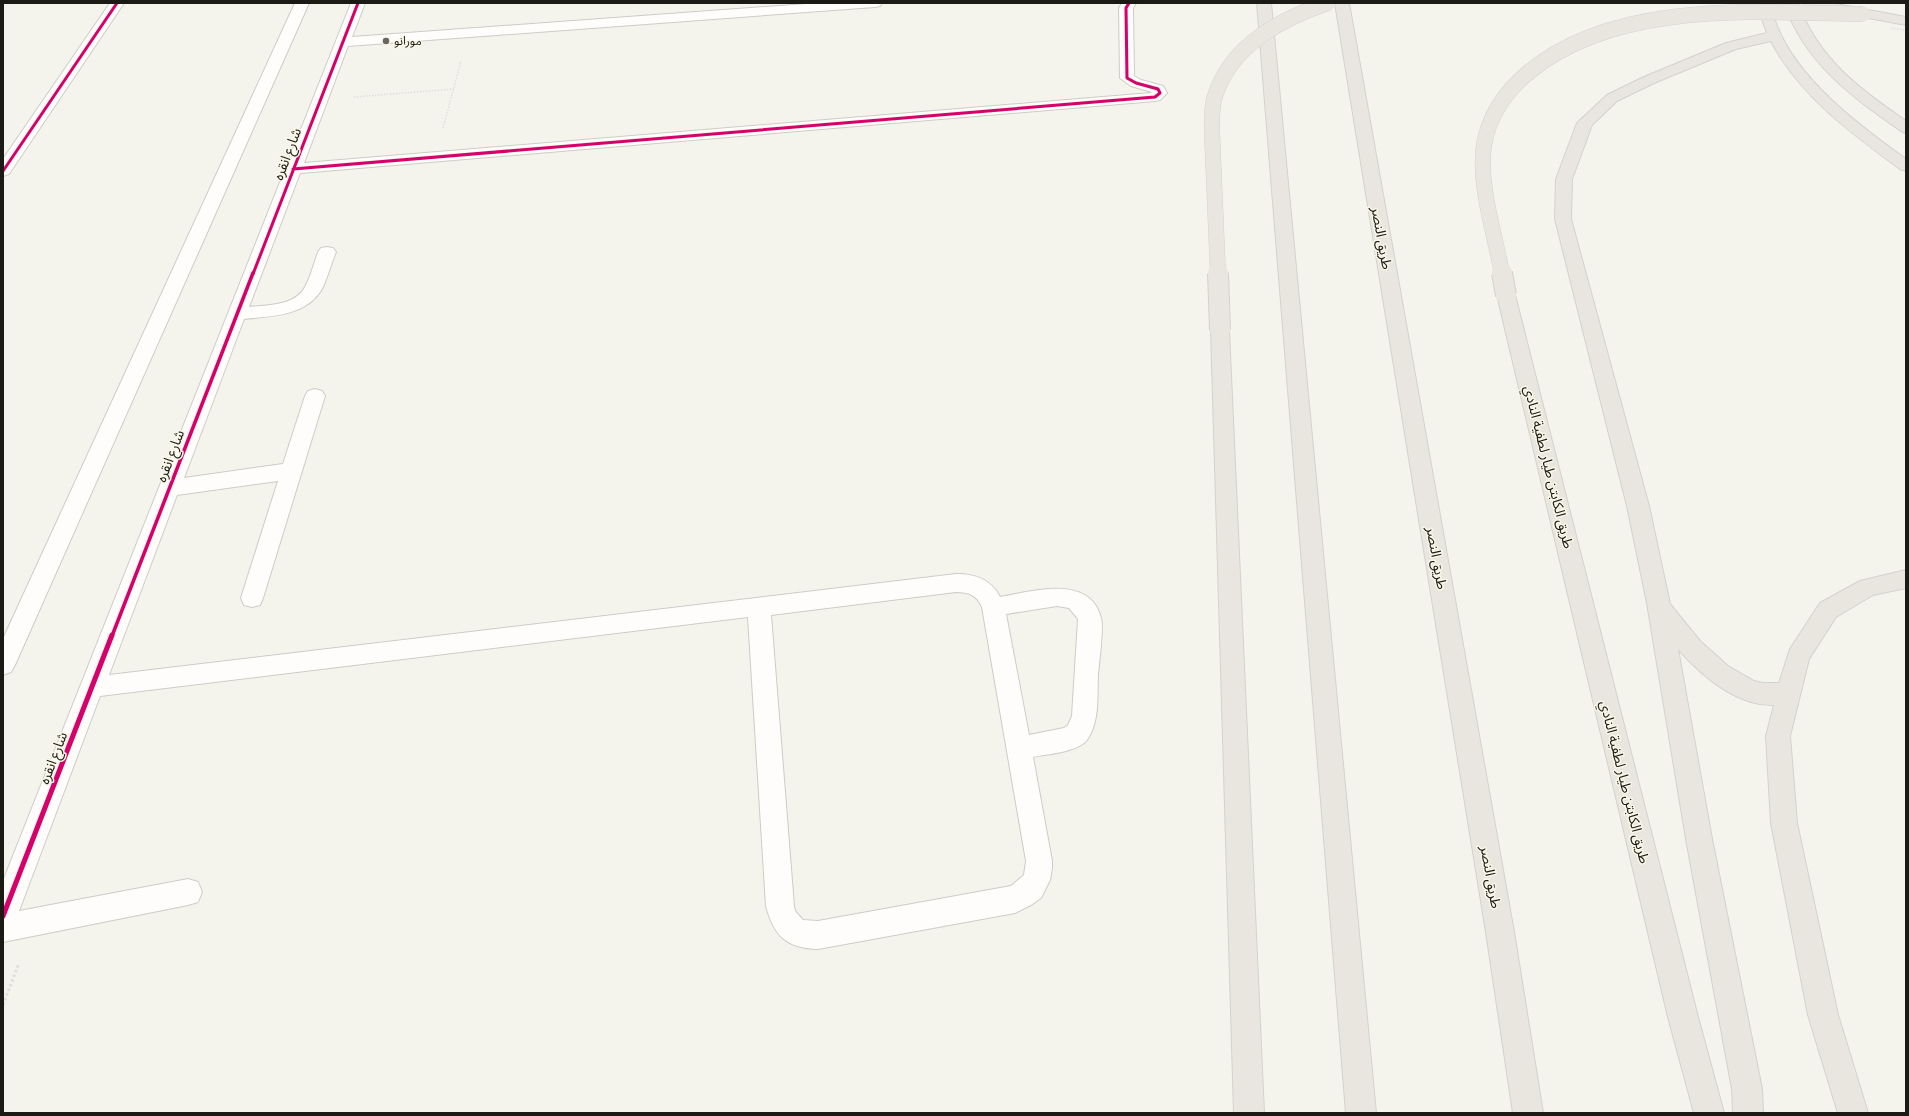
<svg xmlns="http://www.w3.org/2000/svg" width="1909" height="1116" font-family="'Crimson Pro','Noto Sans Arabic',serif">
	<rect width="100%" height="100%" fill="#f5f4ec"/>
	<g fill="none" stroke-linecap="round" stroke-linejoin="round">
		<g stroke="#cdccc6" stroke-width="2">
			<path id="minor" d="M110,3H124L9,174L3,176V159Z
				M295,3H309L15,665L11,672L3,675V639Z
				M351,3H365L352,37L820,3H882L880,6L875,7L348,46L304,163L1151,93L1152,92L1131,86L1120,78L1119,8L1122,3H1136L1133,8L1134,76L1141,80L1163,86L1167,93L1160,100L1155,101L300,173L249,307C267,305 295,306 305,287C311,276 314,263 318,252L321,248L327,247L333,248L336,252C331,264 328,276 323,287C308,316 273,316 244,319L184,478L283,464L305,396L308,391L315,389L322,391L325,396L263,598L260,605L252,607L244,605L241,598L278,481L177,495L109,675L956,574C975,574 991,579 1000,597C1030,592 1090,573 1101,618C1104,627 1099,663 1098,675C1097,695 1100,722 1087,740C1078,752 1047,754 1033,757L1052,861V868L1050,880L1041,898L1031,905L1015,913L818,949C786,948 774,936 766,906L748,617L100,696L19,911L188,879L198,882L202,892L198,902L188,905L3,942V881ZM956,592C968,592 977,595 982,607L1026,861L1024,875L1011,886L818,921L803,920L795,911L794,906L771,615ZM1057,606L1069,608L1078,619L1072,716L1068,725L1064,728L1029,735L1006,614Z"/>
		</g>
		<g stroke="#d2d2ce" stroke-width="2">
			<path id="major" d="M1257,3H1271L1376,1113H1346Z
				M1335,3H1349L1514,932L1543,1113H1513L1486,932Z
				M1756,3H1770C1772,11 1774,19 1777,26C1798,80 1860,126 1906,159V171L1900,169C1852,134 1799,95 1771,41L1736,49L1654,83L1617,101L1592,125L1572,179L1571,219L1649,506L1670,604L1700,641L1728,666L1754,681L1763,683H1779L1790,649L1820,603L1860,581L1906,570V588L1873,595L1836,617L1809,659L1790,736L1797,823L1838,1015L1868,1113H1838L1808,1015L1771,823L1766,736L1774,705C1736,706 1701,675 1678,649L1712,839L1762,1089L1763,1113H1733L1732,1089L1686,839L1647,603L1627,506L1555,219L1556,179L1577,123L1607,95L1644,77L1726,43L1767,33Z
				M1784,3H1798C1818,59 1859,88 1906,121V133L1901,131C1851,96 1805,63 1784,3Z
				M1803,3H1831L1906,17V25L1810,7L1805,6Z
				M1506,289L1512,291L1515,295L1698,1017L1724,1113H1694L1668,1017L1497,295L1500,291Z
				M1220,324L1227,326L1229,330L1264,1113H1234L1211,330L1213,326Z"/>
		</g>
		<path stroke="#dededc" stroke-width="1.5" stroke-dasharray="1.5 1.5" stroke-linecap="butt" d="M354,97L454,89
			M443,128L461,61"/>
		<path stroke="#dededc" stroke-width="3" stroke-dasharray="2.5 2.5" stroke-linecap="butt" d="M3,1005L19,963"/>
		<use href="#minor" fill="#fefdfc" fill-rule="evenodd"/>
		<use href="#major" fill="#e9e6df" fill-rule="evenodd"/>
		<g stroke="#d2d2ce" stroke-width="16" stroke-linecap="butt">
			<path id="major-bridge-far1" d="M1218,274L1212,133C1212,121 1211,108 1215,96C1231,45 1281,19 1328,3
				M1502,274C1495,234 1478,185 1484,145C1489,116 1506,91 1529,72C1616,0 1756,12 1863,14"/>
		</g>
		<g stroke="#d2d2ce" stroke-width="22" stroke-linecap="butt">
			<path id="major-bridge" d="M1218,273L1220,330
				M1502,273L1506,295"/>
		</g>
		<path stroke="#dededc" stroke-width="1.5" stroke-dasharray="1.5 1.5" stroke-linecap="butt" d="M1891,28L1906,30"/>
		<use href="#major-bridge-far1" stroke="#e9e6df" stroke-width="15"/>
		<use href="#major-bridge" stroke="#e9e6df" stroke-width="20"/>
		<g stroke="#f9f7e8" stroke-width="4.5">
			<path id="cycleway-far2" d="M293,169L1155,97L1160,93L1158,89L1136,83L1127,78L1126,8L1129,3
				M3,171L117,3
				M253,274L358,3"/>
		</g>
		<g stroke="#f9f7e8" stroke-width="6">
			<path id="cycleway-far1" d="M112,636L253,273"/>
		</g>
		<g stroke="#f9f7e8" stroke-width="8">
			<path id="cycleway" d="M3,916L112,635"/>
		</g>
		<use href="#cycleway-far2" stroke="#d6006c" stroke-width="3"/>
		<use href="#cycleway-far1" stroke="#d6006c" stroke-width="3.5"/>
		<use href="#cycleway" stroke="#d6006c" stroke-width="5"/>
	</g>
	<circle fill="#676660" stroke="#f9f7e8" stroke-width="1.5" cx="386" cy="41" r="4"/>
	<g text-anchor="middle" stroke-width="3" stroke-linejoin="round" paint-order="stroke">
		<g font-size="12" fill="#1b1a15" stroke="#f9f7e8" text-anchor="start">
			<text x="394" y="45">مورانو</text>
		</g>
		<g font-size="14" fill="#1b1a15" stroke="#f9f7e8">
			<text transform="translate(287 154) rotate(-69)" y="5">شارع انقره</text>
			<text transform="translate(1382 238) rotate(80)" y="5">طريق النصر</text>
			<text transform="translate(170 456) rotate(-69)" y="5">شارع انقره</text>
			<text transform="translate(1549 467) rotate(76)" y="5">طريق الكابتن طيار لطفية النادي</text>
			<text transform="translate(1437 558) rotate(80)" y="5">طريق النصر</text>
			<text transform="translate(53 758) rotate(-69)" y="5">شارع انقره</text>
			<text transform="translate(1625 782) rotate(76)" y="5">طريق الكابتن طيار لطفية النادي</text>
			<text transform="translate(1491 877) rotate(80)" y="5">طريق النصر</text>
		</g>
	</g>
	<rect width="1909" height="1116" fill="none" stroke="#1b1a15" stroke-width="8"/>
</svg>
